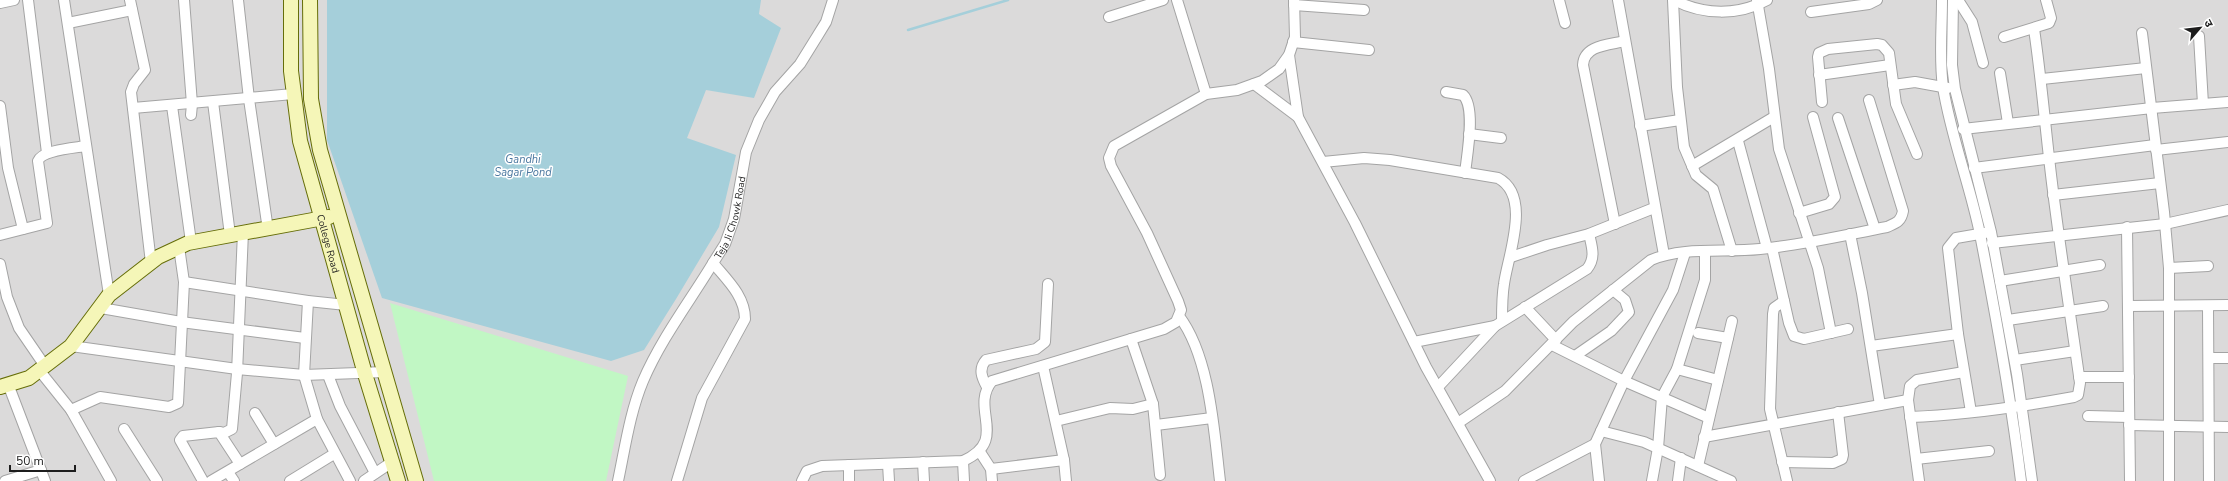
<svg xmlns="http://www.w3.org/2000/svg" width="2228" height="481" font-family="'Nunito Sans','Noto Sans Devanagari',sans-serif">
	<rect width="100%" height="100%" fill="#eeeae3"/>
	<path fill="#dbdada" d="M0,0H2228V481H0Z"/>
	<path fill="#c1f7c4" d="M390,303L628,376L606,481H434Z"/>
	<path fill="#a5cfda" d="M327,0H761L759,14L781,28L754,98L706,90L687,138L736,155L719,227L676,299L644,350L611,361L382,298L327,140Z"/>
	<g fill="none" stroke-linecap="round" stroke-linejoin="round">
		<path stroke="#a5cfda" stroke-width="2.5" d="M908,30L1008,0"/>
		<g stroke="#a4a4a4" stroke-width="12">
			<g id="street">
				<path d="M28,0L47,153"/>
				<path d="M64,0L109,295"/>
				<path d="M130,0L145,70L134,84L131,92L151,263"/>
				<path d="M184,0L192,104L191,115"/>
				<path d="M238,0L249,99L267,223"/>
				<path d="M1177,0L1206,94"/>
				<path d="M1559,0L1565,23"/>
				<path d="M1618,0L1664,255"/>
				<path d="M1673,0L1677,87L1684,147L1696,175L1713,189L1732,251"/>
				<path d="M1674,0C1703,15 1738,16 1767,0"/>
				<path d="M1757,0L1769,69L1779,149L1818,268L1831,333"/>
				<path d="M1942,0C1942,29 1939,59 1943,87C1951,137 1970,185 1980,234C1996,316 2011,398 2021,481"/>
				<path d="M1953,0L1952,65L1955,89L1991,232L2017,374L2032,481"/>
				<path d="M1958,0L1972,22L1983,63"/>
				<path d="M0,3L14,0"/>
				<path d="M1294,5L1364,10"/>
				<path d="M1811,12L1869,4L1877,0"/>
				<path d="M1109,17L1163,0"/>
				<path d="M68,23L132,10"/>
				<path d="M2142,33L2164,212L2169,268V481"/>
				<path d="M2199,36L2203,104"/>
				<path d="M2004,37L2049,23L2051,18L2046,0"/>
				<path d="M1293,42L1369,50"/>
				<path d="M1289,55L1298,117L1355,223L1426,367L1490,481"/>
				<path d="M2000,73L2008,123"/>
				<path d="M1819,75L1890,65"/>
				<path d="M2042,79L2146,68"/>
				<path d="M1254,84L1298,117"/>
				<path d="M1893,85L1915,82L1948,88"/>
				<path d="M1446,92L1463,95C1476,107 1467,155 1465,173"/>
				<path d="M213,102L230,235"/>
				<path d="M1822,102L1818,57L1819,53L1828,49L1877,44L1882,45L1889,53L1896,104L1917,154"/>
				<path d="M0,106L8,168L23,229"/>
				<path d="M172,106L191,242"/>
				<path d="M133,108L293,94"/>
				<path d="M1838,118L1875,229"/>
				<path d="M1640,126L1680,120"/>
				<path d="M1963,129L2152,108L2228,102"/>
				<path d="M1469,134L1501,138"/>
				<path d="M1738,141L1767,248"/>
				<path d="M2156,150L2228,142"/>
				<path d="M1323,162L1364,158L1390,160L1498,178C1532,196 1508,255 1504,284C1502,296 1502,309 1502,321"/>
				<path d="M1692,166L1774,117"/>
				<path d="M1974,168L2155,145"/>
				<path d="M2053,195L2160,183"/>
				<path d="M1799,213L1829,204L1835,197L1813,117"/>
				<path d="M1615,224L1583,65C1584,45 1609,45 1625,41"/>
				<path d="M2127,227L2130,481"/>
				<path d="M1850,234L1862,293L1880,405"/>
				<path d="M0,235L47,223L38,161C42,150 75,148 86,146"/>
				<path d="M1992,243L2165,224L2228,210"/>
				<path d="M1772,248L1789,323L1794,336L1804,339L1848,329"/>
				<path d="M1511,257L1547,245L1589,234L1654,208"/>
				<path d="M0,264L7,297L19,328L45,366"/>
				<path d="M2169,268L2208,266"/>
				<path d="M2000,281L2100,265"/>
				<path d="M184,282L308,301L346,305"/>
				<path d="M308,301L304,375L317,419L350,481"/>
				<path d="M1784,301L1774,308L1773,314L1770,409L1787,481"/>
				<path d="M2129,306L2228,305"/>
				<path d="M2208,306L2209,481"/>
				<path d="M1525,307L1556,340"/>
				<path d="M101,308L181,322L305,338"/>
				<path d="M1179,316C1210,357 1214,431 1220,481"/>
				<path d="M2008,320L2103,306"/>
				<path d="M1698,333L1728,338"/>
				<path d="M1131,339L1153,404L1160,475"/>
				<path d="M1414,342L1495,326"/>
				<path d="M1552,345L1624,381L1709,418"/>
				<path d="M71,346L237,369L304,375L385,372"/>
				<path d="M1871,346L1958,334"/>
				<path d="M1575,356L1611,331L1629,312L1625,300L1613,290"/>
				<path d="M2209,358H2228"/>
				<path d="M2015,360L2075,351"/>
				<path d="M1043,366L1064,460L1066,481"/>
				<path d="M1677,369L1718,380"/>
				<path d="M39,370L71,410L111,481"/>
				<path d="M328,375L340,406L375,473"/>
				<path d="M2079,377H2129"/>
				<path d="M8,384L45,481"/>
				<path d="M987,387C982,378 978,369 986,360L1036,349L1045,342L1048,284"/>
				<path d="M1438,387L1495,326L1587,269C1596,258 1592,247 1589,234"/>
				<path d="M71,410L100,397L169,407L178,403L184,282L179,247"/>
				<path d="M1971,412L1958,334L1948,248L1956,238L1985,233"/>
				<path d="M255,413L274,444"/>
				<path d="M2088,416L2129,417"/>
				<path d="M1910,417C1965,415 2019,407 2074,397L2078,395L2080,383C2071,319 2061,255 2053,191C2046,137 2042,83 2034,29"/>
				<path d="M1056,421L1110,408L1133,409L1153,404"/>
				<path d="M1458,423L1505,391L1573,322L1651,260C1684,246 1725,253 1760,249C1803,245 1845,235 1887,227C1896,223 1901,222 1903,211L1869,100"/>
				<path d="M1156,425L1212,418"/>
				<path d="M2129,425L2228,427"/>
				<path d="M124,429L157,481"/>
				<path d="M1601,431L1644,442L1731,481"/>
				<path d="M219,432L224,433L232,429L237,373L243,232"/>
				<path d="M1704,437L1908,400"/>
				<path d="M980,452L991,469L992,481"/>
				<path d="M1916,459L1989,451"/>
				<path d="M963,461L964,481"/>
				<path d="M923,462L924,481"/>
				<path d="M1782,462L1833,463L1842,459L1843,455L1838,412"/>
				<path d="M888,464L889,481"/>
				<path d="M849,465V481"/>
				<path d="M1698,466L1732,321"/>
				<path d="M991,469L1064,460"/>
				<path d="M228,472L234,481"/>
				<path d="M5,481L41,470"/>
				<path d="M203,481L180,440L183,436L219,432L240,464"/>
				<path d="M211,481L317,419"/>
				<path d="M290,481L334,454"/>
				<path d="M364,481L392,462"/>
				<path d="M618,481C625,448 630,412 643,381C661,339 690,301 713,263"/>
				<path id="s1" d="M677,481L702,398L745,319C745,296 727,280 713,263L725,244L734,219L746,152L759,120L775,92L800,64L818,35L826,22L833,0"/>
				<path d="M802,481L807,471L822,466L963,461C1010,440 969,409 992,381L1164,329L1176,322L1181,310L1178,301L1147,233L1111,166L1109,158L1114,146L1206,94L1237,90L1262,81L1279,69L1289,55L1295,37L1294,0"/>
				<path d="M1524,481L1595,444"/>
				<path d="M1599,481L1595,444L1624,381L1673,290L1685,253"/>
				<path d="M1652,481L1658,448L1662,397L1677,369L1705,280V252"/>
				<path d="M1678,481L1681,458"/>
				<path d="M1919,481L1908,400L1910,386L1917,380L1964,372"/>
			</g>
		</g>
		<g stroke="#666e09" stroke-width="16">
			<g id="secondary">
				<path id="s2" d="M291,0V71L300,141L365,374L398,481"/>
				<path d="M310,0L311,99L320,150L416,481"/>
				<path d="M0,387L29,378L71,346L109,295L158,257L188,243L329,217"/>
			</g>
		</g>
		<use href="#street" stroke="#fff" stroke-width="10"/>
		<use href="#secondary" stroke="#f5f6b8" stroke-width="14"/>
	</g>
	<g text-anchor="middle" stroke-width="3" stroke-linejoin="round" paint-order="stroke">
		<g font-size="10" fill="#1d1d1d" stroke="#fff">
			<text dy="4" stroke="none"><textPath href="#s1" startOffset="292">Teja Ji Chowk Road</textPath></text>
			<text dy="4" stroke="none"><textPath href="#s2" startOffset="248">College Road</textPath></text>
		</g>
		<g font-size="11" font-style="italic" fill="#4b78a0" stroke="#fff">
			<text x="523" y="163">Gandhi<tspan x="523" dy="13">Sagar Pond</tspan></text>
		</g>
	</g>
	<g transform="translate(2200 28) rotate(62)" stroke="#ffffff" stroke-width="3" paint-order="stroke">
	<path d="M0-3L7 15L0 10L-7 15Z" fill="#1d1d1d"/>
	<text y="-6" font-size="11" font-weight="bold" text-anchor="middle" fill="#1d1d1d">उ</text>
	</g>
	<path d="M10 465v6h65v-6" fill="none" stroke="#1d1d1d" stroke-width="2"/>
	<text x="16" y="465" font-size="12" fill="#1d1d1d" stroke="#ffffff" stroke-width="3" paint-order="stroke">50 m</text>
</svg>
